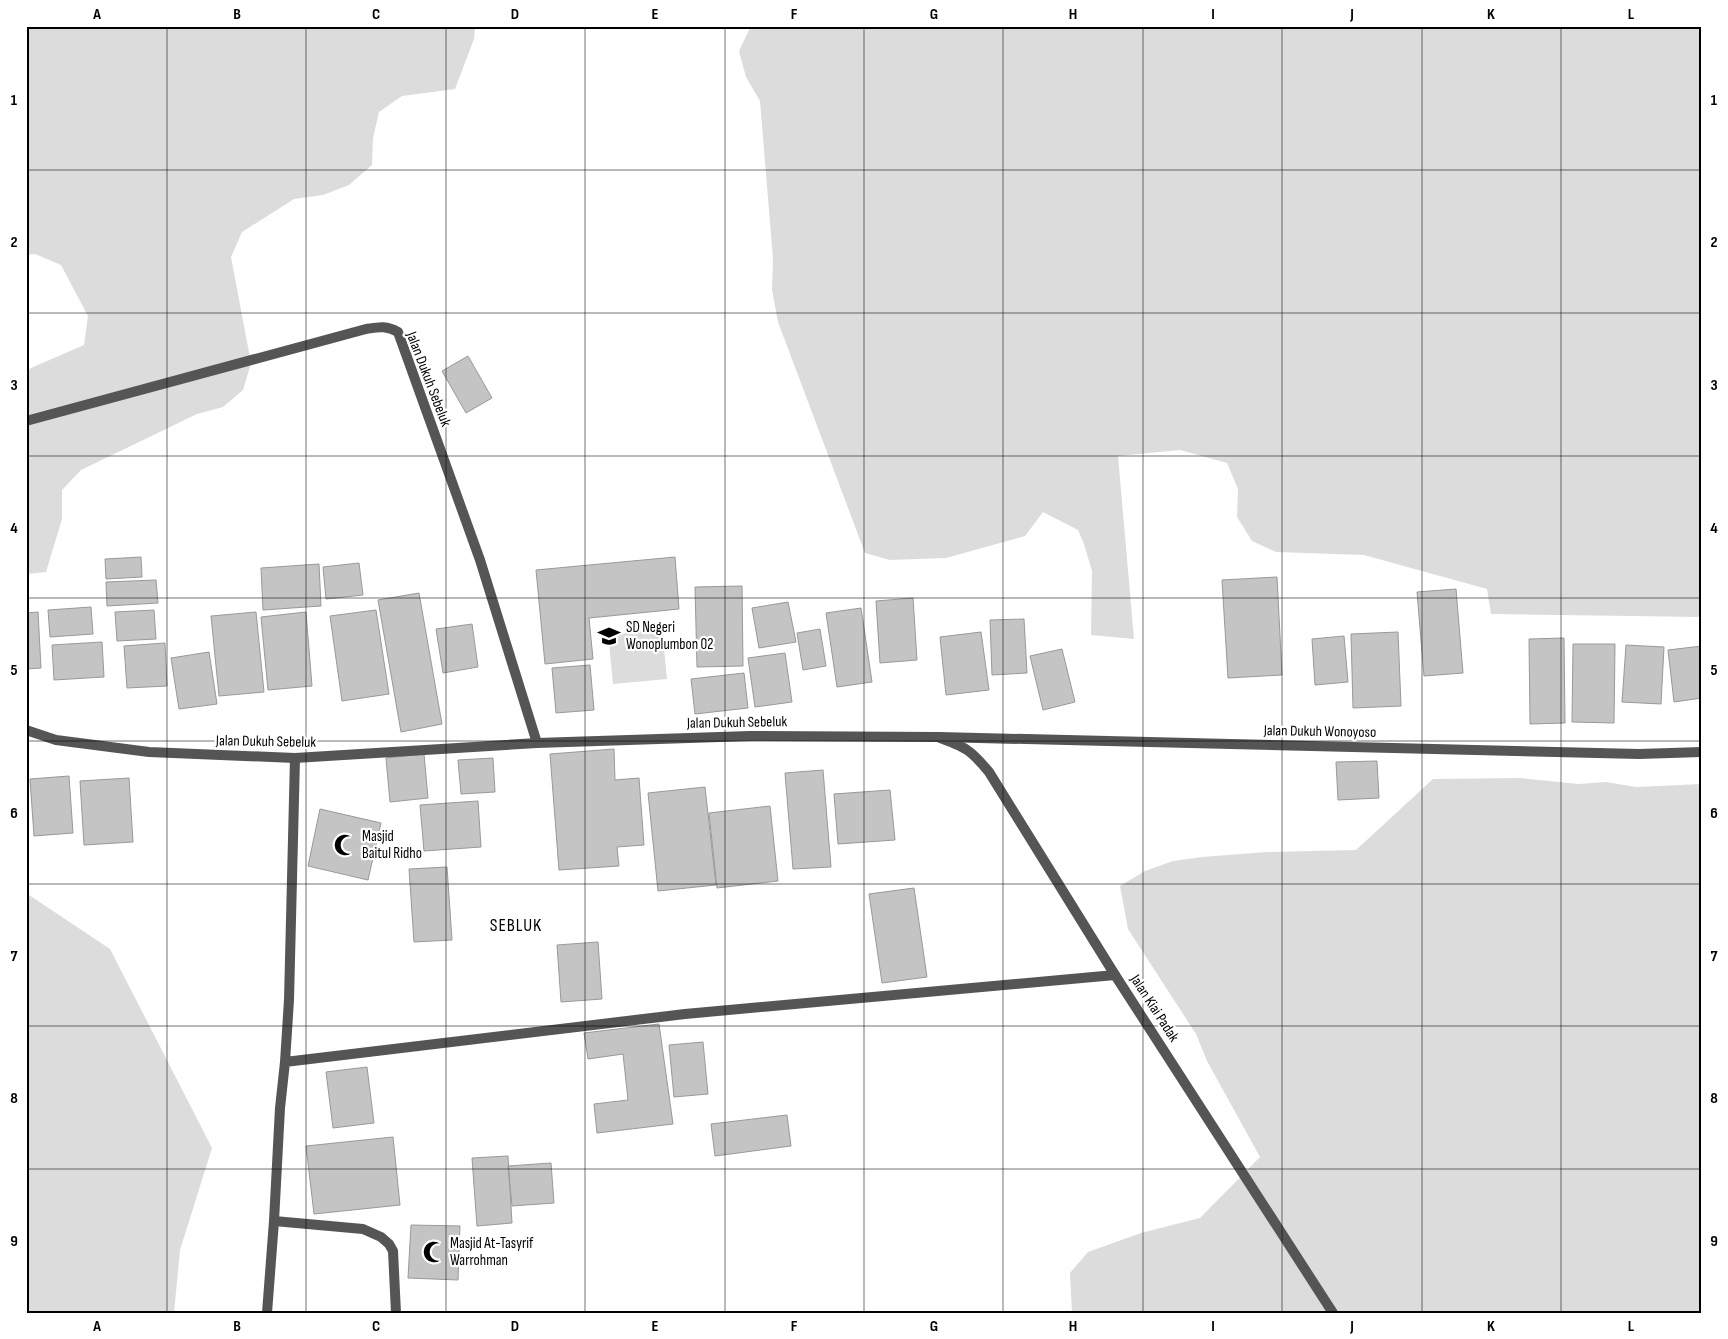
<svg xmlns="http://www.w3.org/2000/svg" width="1728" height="1339" font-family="'Sofia Sans Condensed',sans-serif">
	<rect width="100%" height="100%" fill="#fff"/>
	<path fill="#dcdcdc" d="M26,26H475L474,39L455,89L402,96L379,112L373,138L372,165L349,185L323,195L294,199L242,232L231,257L251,363L243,390L223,407L197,414L81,470L62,490V519L46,572L26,574V372L31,368L84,345L88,316L61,265L35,254L26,255Z
		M751,26H1702V617L1491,614L1487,589L1364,555L1276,552L1252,541L1237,517L1238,489L1227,463L1180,450L1118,456L1134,639L1091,635L1092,571L1084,544L1078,530L1043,512L1025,536L946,558L890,560L865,553L778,322L772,290L773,259L760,101L746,77L739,51Z
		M662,628L667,679L613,684L608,633Z
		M1520,778L1578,784L1606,782L1636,787L1702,784V1313H1072L1070,1273L1088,1252L1141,1233L1200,1218L1260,1157L1207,1061L1196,1034L1128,929L1120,886L1145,871L1173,861L1202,857L1267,852L1356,850L1433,779Z
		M26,893L110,949L212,1148L180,1250L174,1313H26Z"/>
	<path fill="#c4c4c4" stroke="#999" d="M468,356L492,398L466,413L442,371Z
		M141,557L142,577L106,579L105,559Z
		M675,557L679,609L589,618L593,659L545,664L536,570Z
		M359,563L363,595L326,599L323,567Z
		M319,564L321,606L263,610L261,568Z
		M1277,577L1282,675L1228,678L1222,580Z
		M156,580L158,603L107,606L106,582Z
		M742,586L743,666L697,667L695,587Z
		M1456,589L1463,673L1424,676L1417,592Z
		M419,593L442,724L401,732L378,600Z
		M913,598L917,660L880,663L876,601Z
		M788,602L796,642L759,648L752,608Z
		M91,607L93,634L50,637L48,610Z
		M861,608L872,682L837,687L826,613Z
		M154,610L156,639L117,641L115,612Z
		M376,610L389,694L342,701L330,616Z
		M38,612L41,668L26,669V613Z
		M256,612L264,692L219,696L211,616Z
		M306,612L312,686L268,690L261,617Z
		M1024,619L1027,673L992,675L990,620Z
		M472,624L478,667L443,673L436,629Z
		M820,629L826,666L803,670L797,633Z
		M981,632L989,690L946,695L940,637Z
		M1398,632L1401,706L1353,708L1351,634Z
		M1344,636L1348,682L1315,685L1312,639Z
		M1564,638L1565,723L1530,724L1529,639Z
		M102,642L104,677L54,680L52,645Z
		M165,643L167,686L127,688L124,646Z
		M1573,644H1615L1614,723L1572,722Z
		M1626,645L1664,647L1661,704L1622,702Z
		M1702,646V698L1674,702L1668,650Z
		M1062,649L1075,702L1043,710L1030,656Z
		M209,652L217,704L179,709L171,658Z
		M785,653L792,702L755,707L748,658Z
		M590,665L594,710L556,713L552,668Z
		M744,673L748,708L695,714L691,679Z
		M614,749L615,780L639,778L644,845L617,847L619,866L559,870L550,754Z
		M424,754L428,798L390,802L386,758Z
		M493,758L495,792L461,794L458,760Z
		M1377,761L1379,798L1338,800L1336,762Z
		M823,770L831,867L793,869L785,773Z
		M69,776L73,833L34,836L30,779Z
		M129,778L133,842L84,845L80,781Z
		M705,787L716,885L658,891L648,793Z
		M890,790L895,840L838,844L834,794Z
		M478,801L481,847L424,851L420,805Z
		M770,806L778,881L717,888L709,813Z
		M320,809L381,823L368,880L308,866Z
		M447,867L452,940L414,942L409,869Z
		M914,888L927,977L882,983L869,894Z
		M598,942L602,999L561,1002L557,945Z
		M659,1024L673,1124L597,1133L594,1104L628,1100L623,1054L588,1059L584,1033Z
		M703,1042L708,1094L674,1097L669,1045Z
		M367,1067L374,1123L333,1128L326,1072Z
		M787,1115L791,1146L715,1156L711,1124Z
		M393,1137L400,1205L314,1214L306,1146Z
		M508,1156L512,1223L477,1226L472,1158Z
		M551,1163L554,1203L512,1206L508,1166Z
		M411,1225L460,1226L458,1280L408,1278Z"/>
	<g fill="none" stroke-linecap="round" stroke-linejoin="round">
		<path stroke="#555" stroke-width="10" d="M267,1313L274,1221"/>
		<path stroke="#555" stroke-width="10" d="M26,421L366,329C378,327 387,325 398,332L480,560L537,743
			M939,737L1639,754L1702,752
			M295,758L289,1000L285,1062L280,1108L274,1221L363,1229L381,1237L389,1244L393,1251L396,1313
			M285,1062L685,1014L1115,975"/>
		<path stroke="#555" stroke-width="10" d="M26,730L56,740L149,752L295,758L537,743L750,736L938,737C965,747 970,749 989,772L1115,975L1333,1313"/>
	</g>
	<path fill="none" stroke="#000" stroke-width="1" stroke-opacity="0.55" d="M167,26V1313M306,26V1313M446,26V1313M585,26V1313M725,26V1313M864,26V1313M1003,26V1313M1143,26V1313M1282,26V1313M1422,26V1313M1561,26V1313M26,170H1702M26,313H1702M26,456H1702M26,598H1702M26,741H1702M26,884H1702M26,1026H1702M26,1169H1702"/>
	<defs>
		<g id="school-bare" transform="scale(1.725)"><path d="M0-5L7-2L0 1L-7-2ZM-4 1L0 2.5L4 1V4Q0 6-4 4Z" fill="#000" stroke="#fff" stroke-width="2.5" paint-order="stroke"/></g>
		<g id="mosque-bare" transform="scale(1.725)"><path d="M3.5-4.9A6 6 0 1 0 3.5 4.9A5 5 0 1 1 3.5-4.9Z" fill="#000" stroke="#fff" stroke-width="2.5" paint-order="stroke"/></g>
	</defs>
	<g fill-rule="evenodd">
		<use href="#school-bare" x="609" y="636"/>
		<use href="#mosque-bare" x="345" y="845"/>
		<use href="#mosque-bare" x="434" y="1252"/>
	</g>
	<g text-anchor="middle" stroke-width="4.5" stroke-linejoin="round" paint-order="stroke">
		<g font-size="15" fill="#000" stroke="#fff">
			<text transform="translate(429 379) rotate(69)" y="5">Jalan Dukuh Sebeluk</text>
			<text transform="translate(737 722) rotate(-1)" y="5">Jalan Dukuh Sebeluk</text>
			<text transform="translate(1320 731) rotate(1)" y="5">Jalan Dukuh Wonoyoso</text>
			<text transform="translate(266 741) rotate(1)" y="5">Jalan Dukuh Sebeluk</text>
			<text transform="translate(1155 1008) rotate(57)" y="5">Jalan Kiai Padak</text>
		</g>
		<g font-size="15" fill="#000" stroke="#fff" text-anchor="start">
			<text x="626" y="632">SD Negeri<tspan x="626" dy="17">Wonoplumbon 02</tspan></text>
			<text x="362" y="841">Masjid<tspan x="362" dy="17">Baitul Ridho</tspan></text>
			<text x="450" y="1248">Masjid At-Tasyrif<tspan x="450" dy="17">Warrohman</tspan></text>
		</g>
		<g font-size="18" letter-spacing="1" fill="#000" stroke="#fff">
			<text x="516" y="931">SEBLUK</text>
		</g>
	</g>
	<rect width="1728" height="1339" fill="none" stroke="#ffffff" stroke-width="55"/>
	<rect x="28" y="28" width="1672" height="1284" fill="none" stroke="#000" stroke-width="2"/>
	<g font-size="16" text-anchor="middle" font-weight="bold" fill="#000">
		<text x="97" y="19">A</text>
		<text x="237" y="19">B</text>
		<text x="376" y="19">C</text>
		<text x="515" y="19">D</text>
		<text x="655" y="19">E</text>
		<text x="794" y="19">F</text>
		<text x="934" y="19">G</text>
		<text x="1073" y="19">H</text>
		<text x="1213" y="19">I</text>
		<text x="1352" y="19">J</text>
		<text x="1491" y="19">K</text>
		<text x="1631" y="19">L</text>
		<text x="14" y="105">1</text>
		<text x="1714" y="105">1</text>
		<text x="14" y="247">2</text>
		<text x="1714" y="247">2</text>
		<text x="14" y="390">3</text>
		<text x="1714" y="390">3</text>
		<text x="14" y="533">4</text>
		<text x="1714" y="533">4</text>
		<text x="14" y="675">5</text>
		<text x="1714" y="675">5</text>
		<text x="14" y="818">6</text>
		<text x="1714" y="818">6</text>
		<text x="14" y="961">7</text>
		<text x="1714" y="961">7</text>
		<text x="14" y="1103">8</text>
		<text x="1714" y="1103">8</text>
		<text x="14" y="1246">9</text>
		<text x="1714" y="1246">9</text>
		<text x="97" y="1331">A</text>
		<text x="237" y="1331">B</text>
		<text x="376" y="1331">C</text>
		<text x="515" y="1331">D</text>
		<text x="655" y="1331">E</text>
		<text x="794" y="1331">F</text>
		<text x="934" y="1331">G</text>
		<text x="1073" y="1331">H</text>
		<text x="1213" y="1331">I</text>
		<text x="1352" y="1331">J</text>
		<text x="1491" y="1331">K</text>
		<text x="1631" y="1331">L</text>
	</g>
</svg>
